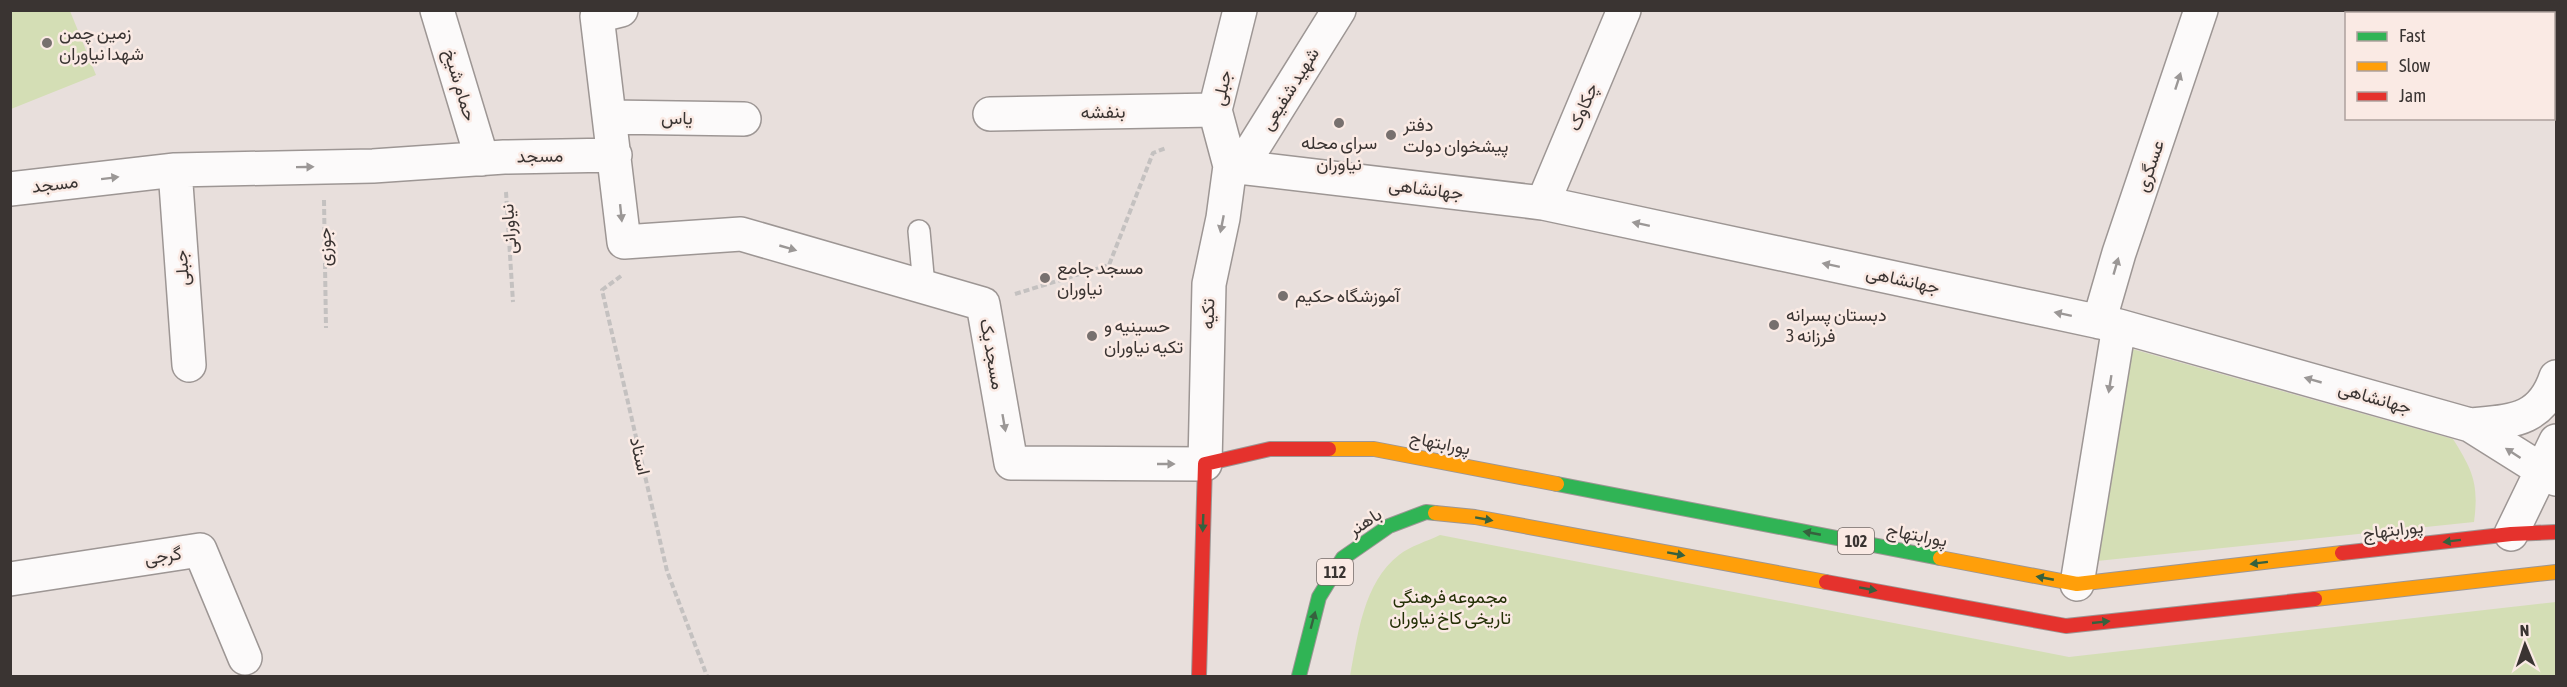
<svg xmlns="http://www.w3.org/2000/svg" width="2567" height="687" font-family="'Asap Condensed',Vazirmatn,sans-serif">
	<rect width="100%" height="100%" fill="#e8dfdc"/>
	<path fill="#d4deb5" d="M11,10L70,11L96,75L11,109Z
		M2125,347L2453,439C2473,471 2479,484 2474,522L2097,561Z
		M1440,535L2069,657L2556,602V676H1350C1358,635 1363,583 1399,555C1410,546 1428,541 1440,535Z"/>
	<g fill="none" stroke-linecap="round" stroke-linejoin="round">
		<g stroke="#9d9694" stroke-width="24">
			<path id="lane" d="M919,231L924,286"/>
		</g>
		<g stroke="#9d9694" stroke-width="36">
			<path id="street" d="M437,10L482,159
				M621,10L597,16L624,242L741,234L983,304L1011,463L1205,464L1209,284L1223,218L1230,166L1215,110L1240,10
				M990,114L1215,110
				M610,117L744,119
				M1230,166L1543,203L2119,326L2470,425C2511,421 2541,422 2556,377
				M1241,167L1339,10
				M175,170L189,365
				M10,189L175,170L373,166L504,157L615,155
				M1543,203L1624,10
				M2099,322L2119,253L2201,10
				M2470,425L2556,479
				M2511,534L2556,441
				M10,579L200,550L245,658
				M2077,584L2119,326"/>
		</g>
		<g stroke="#9d9694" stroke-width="16">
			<path id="fast" d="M1557,484L1940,558
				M1299,676L1319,597L1343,558L1389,526L1426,512L1435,513"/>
		</g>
		<g stroke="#9d9694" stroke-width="16">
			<path id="slow" d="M1329,449H1374L1557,484
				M1435,513L1475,517L1826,582
				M1940,558L2077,584L2342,553
				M2315,599L2556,572"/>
		</g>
		<g stroke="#9d9694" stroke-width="16">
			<path id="jam" d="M2342,553L2511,534L2556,532
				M1826,582L2066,626L2315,599
				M1199,676L1205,464L1270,449H1329"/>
		</g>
		<path stroke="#c4c1c0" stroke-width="4" stroke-dasharray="6 3" stroke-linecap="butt" d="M506,192L513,302
			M324,200L326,328
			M621,276L602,290L667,571L707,676
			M1015,294L1109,265L1153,153L1166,148"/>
		<use href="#lane" stroke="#fcfafa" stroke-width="21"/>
		<use href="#street" stroke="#fcfafa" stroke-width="33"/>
		<use href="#fast" stroke="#30b455" stroke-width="14"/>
		<use href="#slow" stroke="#ff9f0a" stroke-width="14"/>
		<use href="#jam" stroke="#e5322d" stroke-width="14"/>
	</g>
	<defs><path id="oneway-solid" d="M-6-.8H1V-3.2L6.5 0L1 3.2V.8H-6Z" transform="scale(1.5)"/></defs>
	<g fill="#9b9796">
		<use href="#oneway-solid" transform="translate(2178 81) rotate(-72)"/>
		<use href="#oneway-solid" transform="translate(305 167) rotate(-1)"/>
		<use href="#oneway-solid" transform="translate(110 178) rotate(-7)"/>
		<use href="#oneway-solid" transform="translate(621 213) rotate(84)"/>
		<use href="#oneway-solid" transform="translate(1222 224) rotate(101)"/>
		<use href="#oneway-solid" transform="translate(1641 224) rotate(-168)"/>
		<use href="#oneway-solid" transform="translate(788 248) rotate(16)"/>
		<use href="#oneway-solid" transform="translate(1831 265) rotate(-168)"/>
		<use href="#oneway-solid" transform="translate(2116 266) rotate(-74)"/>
		<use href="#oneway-solid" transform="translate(2063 314) rotate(-168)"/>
		<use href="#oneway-solid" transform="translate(2313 380) rotate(-164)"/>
		<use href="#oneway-solid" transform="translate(2110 384) rotate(99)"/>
		<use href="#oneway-solid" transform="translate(1004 423) rotate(80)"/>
		<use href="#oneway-solid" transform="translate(2513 453) rotate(-147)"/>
		<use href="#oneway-solid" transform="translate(1166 464)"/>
	</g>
	<g fill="#36613e">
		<use href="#oneway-solid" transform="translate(1484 519) rotate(10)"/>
		<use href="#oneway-solid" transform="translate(1203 523) rotate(92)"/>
		<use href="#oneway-solid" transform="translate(1812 533) rotate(-169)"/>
		<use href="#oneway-solid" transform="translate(2452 541) rotate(173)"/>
		<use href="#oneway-solid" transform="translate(1676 554) rotate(10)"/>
		<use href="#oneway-solid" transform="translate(2259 563) rotate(173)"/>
		<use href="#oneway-solid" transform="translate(2045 578) rotate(-169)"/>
		<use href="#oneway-solid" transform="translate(1868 589) rotate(10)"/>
		<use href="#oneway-solid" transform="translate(1313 620) rotate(-75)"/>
		<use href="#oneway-solid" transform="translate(2101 622) rotate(-6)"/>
	</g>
	<g fill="#77706e" stroke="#faeae4" stroke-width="2">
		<circle cx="47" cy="43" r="6"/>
		<circle cx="1339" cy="123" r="6"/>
		<circle cx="1391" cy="135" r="6"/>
		<circle cx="1045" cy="278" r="6"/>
		<circle cx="1283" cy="296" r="6"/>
		<circle cx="1774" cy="325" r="6"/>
		<circle cx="1092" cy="336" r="6"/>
	</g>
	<g text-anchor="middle" stroke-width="5" stroke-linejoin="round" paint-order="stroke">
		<g fill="#faeae4" stroke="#746b67" stroke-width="1.5">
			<rect x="1838" y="528" width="36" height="26" rx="4.5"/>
			<rect x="1317" y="559" width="36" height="26" rx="4.5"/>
		</g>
		<g font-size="16" font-weight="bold" fill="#3a3432">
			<text x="1856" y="547">102</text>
			<text x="1335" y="578">112</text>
		</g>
		<g font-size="18" fill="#3a3432" stroke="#faeae4" text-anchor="start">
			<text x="59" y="39">زمین چمن<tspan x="59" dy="21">شهدا نیاوران</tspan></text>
			<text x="1403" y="131">دفتر<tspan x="1403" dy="21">پیشخوان دولت</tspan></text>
			<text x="1339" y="149" text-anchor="middle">سرای محله<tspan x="1339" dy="21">نیاوران</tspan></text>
			<text x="1057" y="274">مسجد جامع<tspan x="1057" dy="21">نیاوران</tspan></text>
			<text x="1295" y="302">آموزشگاه حکیم</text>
			<text x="1786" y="321">دبستان پسرانه<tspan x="1786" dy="21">فرزانه 3</tspan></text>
			<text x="1104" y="332">حسینیه و<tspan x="1104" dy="21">تکیه نیاوران</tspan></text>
		</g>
		<g font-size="18" fill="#3a3432" stroke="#faeae4">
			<text transform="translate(460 85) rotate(73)" y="6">حمام شیخ</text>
			<text transform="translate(1222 88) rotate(-78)" y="6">جبلی</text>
			<text transform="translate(1290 89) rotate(-58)" y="6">شهید شفیعی</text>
			<text transform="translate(1583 107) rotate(-67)" y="6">چکاوک</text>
			<text transform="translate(1103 112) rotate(-1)" y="6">بنفشه</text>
			<text transform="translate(677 118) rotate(1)" y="6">یاس</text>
			<text transform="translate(540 156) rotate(-1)" y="6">مسجد</text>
			<text transform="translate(2150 166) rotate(-71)" y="6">عسگری</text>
			<text transform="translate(55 184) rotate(-7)" y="6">مسجد</text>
			<text transform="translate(1426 189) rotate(7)" y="6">جهانشاهی</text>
			<text transform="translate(509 229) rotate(-94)" y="6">نیاورانی</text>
			<text transform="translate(325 247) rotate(-91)" y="6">جوزی</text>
			<text transform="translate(182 268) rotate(-94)" y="6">جبلی</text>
			<text transform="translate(1903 280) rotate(12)" y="6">جهانشاهی</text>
			<text transform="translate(1208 314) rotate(-89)" y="6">تکیه</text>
			<text transform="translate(992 354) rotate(80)" y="6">مسجد یک</text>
			<text transform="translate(2375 398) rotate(16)" y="6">جهانشاهی</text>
			<text transform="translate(1440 443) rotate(11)" y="6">پورابتهاج</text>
			<text transform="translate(640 456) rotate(77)" y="6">استاد</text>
			<text transform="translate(1365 522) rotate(-33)" y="6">باهنر</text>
			<text transform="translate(2393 530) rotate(-7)" y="6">پورابتهاج</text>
			<text transform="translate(1917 535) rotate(11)" y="6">پورابتهاج</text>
			<text transform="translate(163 556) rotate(-9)" y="6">گرجی</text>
		</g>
		<g font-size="18" fill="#243006" stroke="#faeae4">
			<text x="1450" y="603">مجموعه فرهنگی<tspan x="1450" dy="21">تاریخی کاخ نیاوران</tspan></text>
		</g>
	</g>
	<rect width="2567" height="687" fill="none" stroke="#3a3432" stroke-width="24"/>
	<rect x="2345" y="12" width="210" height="108" fill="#faeae4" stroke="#ada19d" stroke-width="1.5"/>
	<rect x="2357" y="32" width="30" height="9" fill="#30b455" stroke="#ada19d" stroke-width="1.5"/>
	<text x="2399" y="42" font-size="18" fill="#3a3432">Fast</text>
	<rect x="2357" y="62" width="30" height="9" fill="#ff9f0a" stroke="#ada19d" stroke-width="1.5"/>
	<text x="2399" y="72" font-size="18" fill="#3a3432">Slow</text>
	<rect x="2357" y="92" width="30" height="9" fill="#e5322d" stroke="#ada19d" stroke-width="1.5"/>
	<text x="2399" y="102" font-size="18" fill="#3a3432">Jam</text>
	<g transform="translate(2525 645) rotate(358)" stroke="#faeae4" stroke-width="4.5" paint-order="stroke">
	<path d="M0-4.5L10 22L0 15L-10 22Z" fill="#3a3432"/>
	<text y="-9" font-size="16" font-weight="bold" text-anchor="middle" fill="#3a3432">N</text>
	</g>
</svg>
